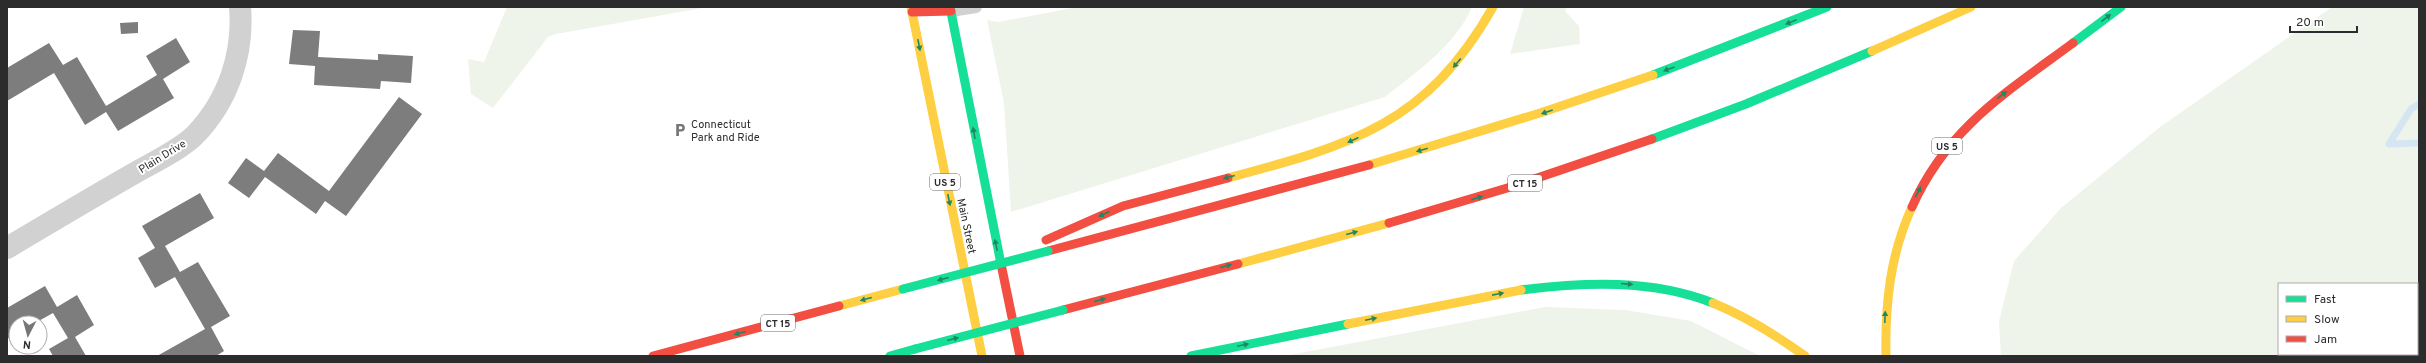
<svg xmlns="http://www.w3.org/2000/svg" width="2426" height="363" font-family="Overpass,sans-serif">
	<rect width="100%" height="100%" fill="#fff"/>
	<path fill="#eff4ea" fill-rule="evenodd" d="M507,7H708L556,34L548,37L493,108L471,94L468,59L484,62Z
		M1078,7H1472C1456,45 1416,72 1385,97L1011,212L1004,103L987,20L998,22Z
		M1524,7H1567L1565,11L1579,26L1580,44L1510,54Z
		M2332,7H2419V356H2001L1999,321L2014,261L2061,208L2160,127ZM2279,284H2417V354H2279Z
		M1545,307L1625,310L1691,321L1760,356H1284Z"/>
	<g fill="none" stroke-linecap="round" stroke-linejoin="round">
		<path stroke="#d5e6f2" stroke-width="7" d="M2389,144L2411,109L2419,104
			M2389,144L2419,143"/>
	</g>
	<path fill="#7d7d7d" d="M138,22V33L121,34L120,23Z
		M293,30L320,31L318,57L378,60V54L413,56L411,83L381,81L380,89L314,85L315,66L289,64Z
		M176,38L190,62L163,79L174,98L118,131L106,112L85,125L54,73L7,101V68L49,43L63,65L77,57L106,106L157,75L146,56Z
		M399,97L422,114L346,216L325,201L316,214L265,177L249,198L228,183L246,158L264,171L278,153L329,191Z
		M200,193L214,218L165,246L180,272L198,262L230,316L211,327L224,351L216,356H157L205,329L175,277L155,288L138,258L155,248L142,226Z
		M45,286L57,307L77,295L94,325L75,337L86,356H53L49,349L68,338L53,313L35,323H16V334L7,339V308Z"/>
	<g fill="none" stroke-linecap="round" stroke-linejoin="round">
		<path stroke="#d1d1d1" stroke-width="12" d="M951,11L976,7"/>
		<path stroke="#d1d1d1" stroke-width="22" d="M7,248C49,223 91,198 133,174C152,163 180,150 195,135C228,101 244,54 240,7"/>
		<path stroke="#16e098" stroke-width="9" d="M950,7L1001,264
			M2073,43L2121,7
			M1653,75L1827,7
			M1652,139L1746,104L1872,51
			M1521,290C1585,282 1652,279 1713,303
			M890,356L915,349
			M1191,356L1348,324"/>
		<path stroke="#ffcf43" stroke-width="9" d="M911,7L982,356
			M1872,51L1971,7
			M1369,165L1540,113L1653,75
			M1228,178C1351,145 1426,125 1493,7
			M1238,264L1389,223
			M1713,303C1747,317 1776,335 1805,356
			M839,306L903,289
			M1348,324L1521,290
			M1886,356C1885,304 1890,255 1912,207"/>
		<path stroke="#f24e42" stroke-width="9" d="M912,12L951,11
			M1912,207C1947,128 2007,92 2073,43
			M1389,223L1514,186L1652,139
			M1046,240L1123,206L1228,178
			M1048,251L1369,165
			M1001,264L1020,356
			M1063,310L1238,264
			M653,356L839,306"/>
		<path stroke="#16e098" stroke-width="9" d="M903,289L1048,251
			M915,349L1063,310"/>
	</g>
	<defs><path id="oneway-solid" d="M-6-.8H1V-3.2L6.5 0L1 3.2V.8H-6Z"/></defs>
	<g fill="#218662">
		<use href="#oneway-solid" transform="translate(2106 18) rotate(-37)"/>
		<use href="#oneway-solid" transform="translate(1791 22) rotate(158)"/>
		<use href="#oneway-solid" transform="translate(919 45) rotate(79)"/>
		<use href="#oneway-solid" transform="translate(1457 63) rotate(130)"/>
		<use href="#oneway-solid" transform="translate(1669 69) rotate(160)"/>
		<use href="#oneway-solid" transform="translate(2002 95) rotate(-37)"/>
		<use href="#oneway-solid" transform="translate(1547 112) rotate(161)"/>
		<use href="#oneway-solid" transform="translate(974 133) rotate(-100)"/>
		<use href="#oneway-solid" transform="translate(1353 140) rotate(155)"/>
		<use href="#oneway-solid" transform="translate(1422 150) rotate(164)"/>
		<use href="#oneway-solid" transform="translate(1229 177) rotate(165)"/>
		<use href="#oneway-solid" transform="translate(1918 192) rotate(-63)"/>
		<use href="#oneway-solid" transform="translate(1477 198) rotate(-17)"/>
		<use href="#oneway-solid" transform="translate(949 200) rotate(78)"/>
		<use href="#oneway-solid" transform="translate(1104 214) rotate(156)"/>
		<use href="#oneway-solid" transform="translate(1352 233) rotate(-15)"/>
		<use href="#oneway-solid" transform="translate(996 245) rotate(-102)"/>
		<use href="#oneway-solid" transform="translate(1226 266) rotate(-15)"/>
		<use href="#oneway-solid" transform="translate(943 279) rotate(165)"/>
		<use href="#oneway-solid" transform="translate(1627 284) rotate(5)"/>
		<use href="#oneway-solid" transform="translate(1498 294) rotate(-11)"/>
		<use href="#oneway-solid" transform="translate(866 299) rotate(165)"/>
		<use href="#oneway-solid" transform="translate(1100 300) rotate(-15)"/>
		<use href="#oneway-solid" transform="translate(1885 317) rotate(-88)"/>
		<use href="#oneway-solid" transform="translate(1371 319) rotate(-12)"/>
		<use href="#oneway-solid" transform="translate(740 333) rotate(165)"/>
		<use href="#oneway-solid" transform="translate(953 339) rotate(-15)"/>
		<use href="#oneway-solid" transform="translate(1243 345) rotate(-12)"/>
	</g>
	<defs>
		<g id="parking-bare" transform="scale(1.08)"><path d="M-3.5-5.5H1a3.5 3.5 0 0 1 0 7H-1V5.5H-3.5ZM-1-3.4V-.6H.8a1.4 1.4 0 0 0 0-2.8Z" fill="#767676" stroke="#fff" stroke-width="2.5" paint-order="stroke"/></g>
	</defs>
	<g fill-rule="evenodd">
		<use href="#parking-bare" x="680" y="130"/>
	</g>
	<g text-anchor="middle" stroke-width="4" stroke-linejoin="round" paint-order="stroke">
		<g fill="#fff" stroke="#6b6b6b" stroke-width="1">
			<rect x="1932" y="138" width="30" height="16" rx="3"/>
			<rect x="930" y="174" width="30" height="16" rx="3"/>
			<rect x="1508" y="175" width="34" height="16" rx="3"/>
			<rect x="761" y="315" width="34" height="16" rx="3"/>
		</g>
		<g font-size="10" font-weight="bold" fill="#2c2c2c">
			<text x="1947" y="150">US 5</text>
			<text x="945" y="186">US 5</text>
			<text x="1525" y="187">CT 15</text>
			<text x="778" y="327">CT 15</text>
		</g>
		<g font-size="11" fill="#2c2c2c" stroke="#fff" text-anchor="start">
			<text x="691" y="128">Connecticut<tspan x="691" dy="13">Park and Ride</tspan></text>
		</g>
		<g font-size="11" fill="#2c2c2c" stroke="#fff">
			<text transform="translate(162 156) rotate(-32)" y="4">Plain Drive</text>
			<text transform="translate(967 226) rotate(78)" y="4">Main Street</text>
		</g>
	</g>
	<rect width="2426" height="363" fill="none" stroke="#2c2c2c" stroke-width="16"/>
	<rect x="2278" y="283" width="140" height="72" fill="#ffffff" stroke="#ababab"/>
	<rect x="2286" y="296" width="20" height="6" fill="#16e098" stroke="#ababab"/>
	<text x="2314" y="303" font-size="12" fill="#2c2c2c">Fast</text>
	<rect x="2286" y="316" width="20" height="6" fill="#ffcf43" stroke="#ababab"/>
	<text x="2314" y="323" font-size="12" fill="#2c2c2c">Slow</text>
	<rect x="2286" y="336" width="20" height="6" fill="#f24e42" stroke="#ababab"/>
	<text x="2314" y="343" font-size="12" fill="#2c2c2c">Jam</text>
	<g transform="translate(28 335) rotate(186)"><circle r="19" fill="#ffffff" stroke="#ababab"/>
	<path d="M0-3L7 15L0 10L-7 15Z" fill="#767676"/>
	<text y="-6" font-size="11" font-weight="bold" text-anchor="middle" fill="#2c2c2c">N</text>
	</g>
	<path d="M2290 26v6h67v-6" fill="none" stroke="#2c2c2c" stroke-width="2"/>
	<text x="2296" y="26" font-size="12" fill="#2c2c2c" stroke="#ffffff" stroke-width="3" paint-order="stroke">20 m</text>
</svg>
